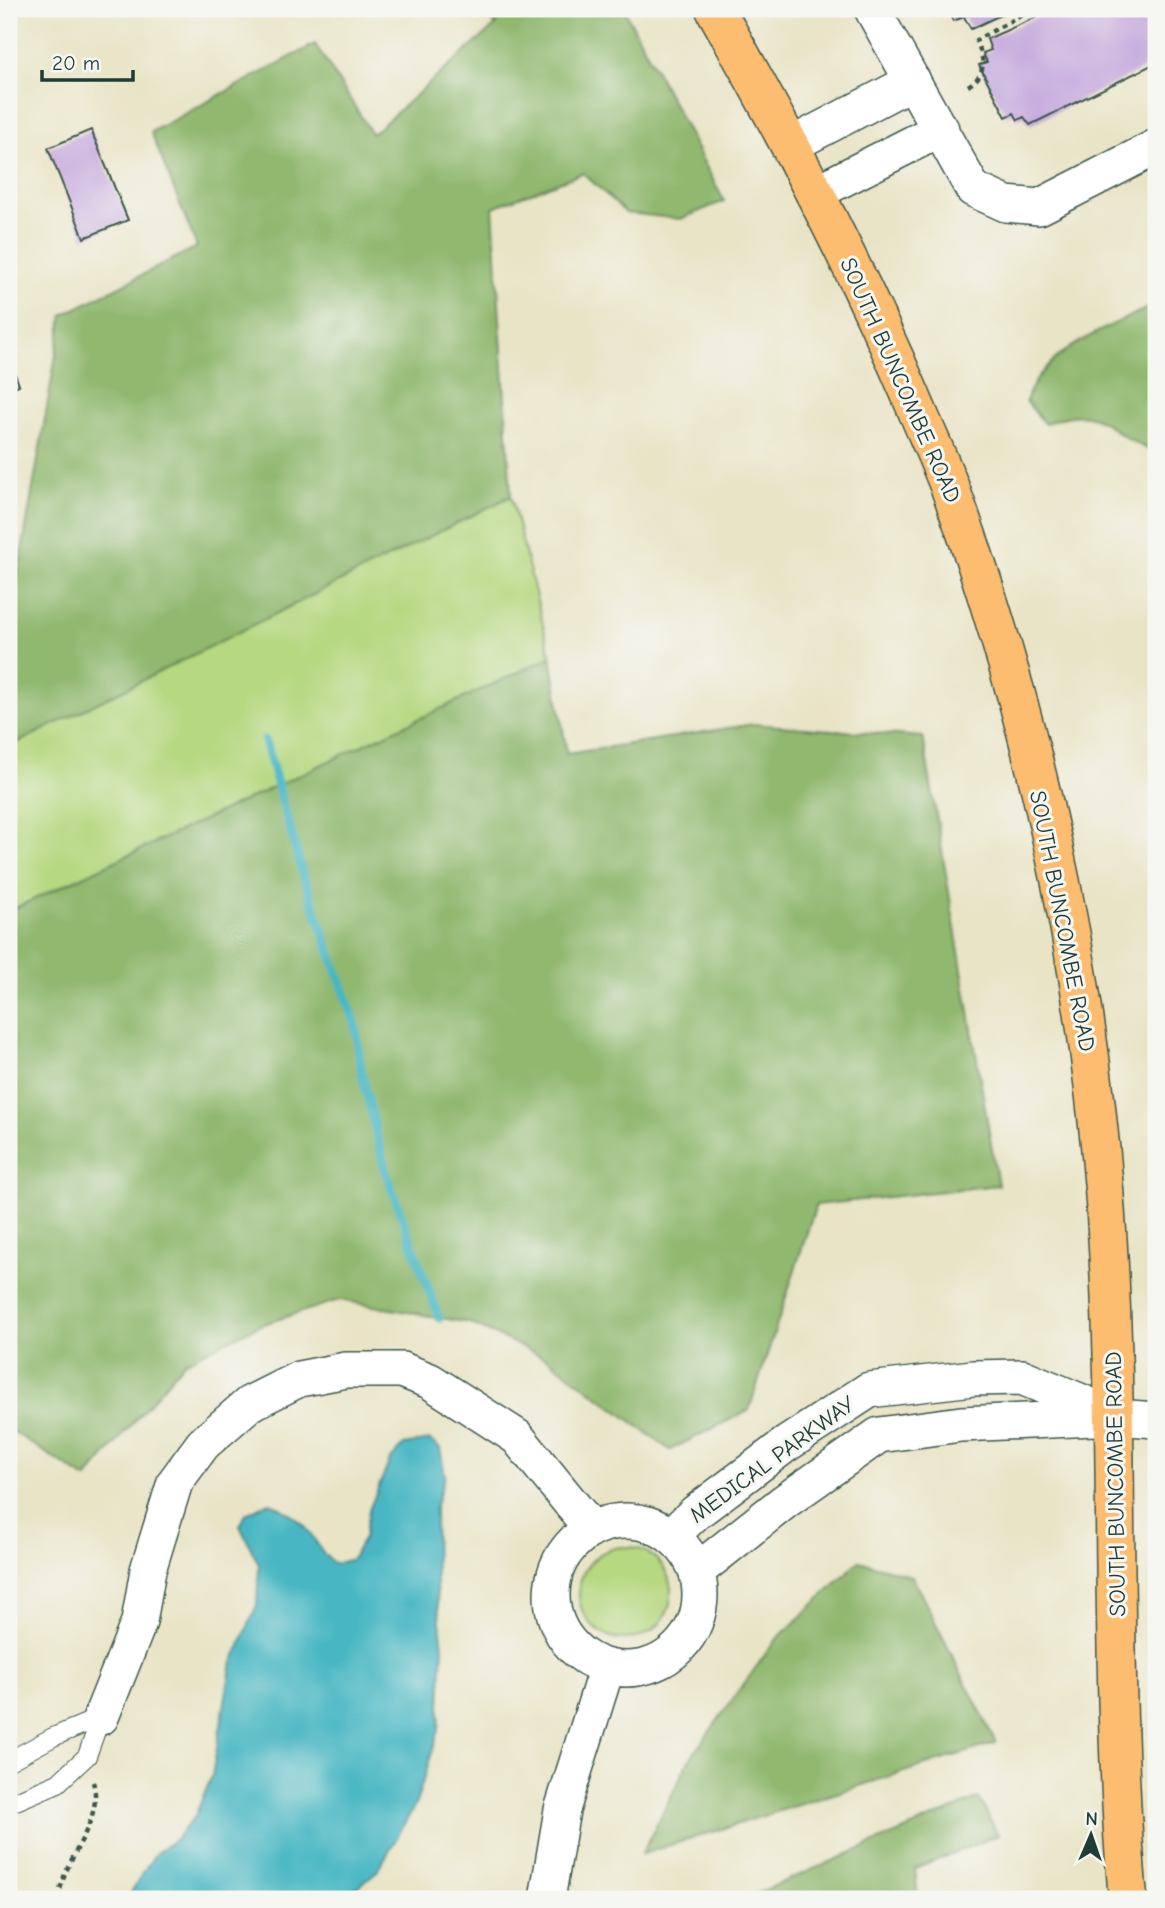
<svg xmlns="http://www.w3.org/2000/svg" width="1165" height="1908" font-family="'Comic Neue',sans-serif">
	<rect width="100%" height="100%" fill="#f6f6f2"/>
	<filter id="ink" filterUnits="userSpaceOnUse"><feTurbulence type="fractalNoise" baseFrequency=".0143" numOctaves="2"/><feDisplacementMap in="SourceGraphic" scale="14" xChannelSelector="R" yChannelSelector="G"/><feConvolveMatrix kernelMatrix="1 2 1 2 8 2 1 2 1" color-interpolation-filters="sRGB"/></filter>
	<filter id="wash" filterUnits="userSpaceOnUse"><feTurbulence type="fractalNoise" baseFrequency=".00686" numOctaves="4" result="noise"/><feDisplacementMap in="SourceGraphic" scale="28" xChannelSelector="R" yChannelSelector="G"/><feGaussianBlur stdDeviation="1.57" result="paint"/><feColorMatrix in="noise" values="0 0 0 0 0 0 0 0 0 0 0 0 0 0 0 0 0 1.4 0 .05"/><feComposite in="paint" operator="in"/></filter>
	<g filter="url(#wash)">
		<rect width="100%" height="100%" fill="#e9e4c6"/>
		<path fill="#b6d880" stroke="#6a8a5a" stroke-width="2" d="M511,496L551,657L9,911V747Z
			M579 1593a46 46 0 1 1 92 0a46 46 0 1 1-92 0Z"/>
		<path fill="#90b86e" stroke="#587a51" stroke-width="2" d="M466,9H624L724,201L681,219L626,213L583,173L493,207L511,496L9,747V626L63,315L197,247L151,132L315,44L372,134L497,24Z
			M1156,304V452C1106,436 1103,398 1045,424L1026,401C1044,348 1110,327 1156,304Z
			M551,657L567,754L753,724L923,737L998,1185L816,1205L749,1410L670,1450L548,1359L470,1323L339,1300L257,1326L184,1362L86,1479L9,1429V911Z
			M859,1561L912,1576L996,1743L642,1854L689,1760L775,1641Z
			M979,1798L998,1835L915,1869L918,1899H744Z"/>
		<path fill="#49b7c3" stroke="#347a7c" stroke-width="2" d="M429,1440L440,1448L445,1476L435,1508L436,1586L443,1648L439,1730L416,1803L396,1839L378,1870L344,1899H127L155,1854L177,1838L195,1816L212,1776L231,1667L257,1605L259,1565L240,1526L246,1514L269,1502C285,1510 299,1518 310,1533C319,1545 322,1555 335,1564L352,1559L364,1538L369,1510L390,1460L404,1445Z"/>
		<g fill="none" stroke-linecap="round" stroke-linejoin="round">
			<path stroke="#49b7c3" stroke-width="9" d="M265,740L302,872L355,1022L362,1075L386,1173L439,1318"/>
		</g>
		<g id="blocks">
			<path fill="#c2a5dc" d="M947,9H1013L971,29L964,17L953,21Z
				M1055,9H1156V63L1030,125L1024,117L1018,120L1014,113L1006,117L979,65L987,62L983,53L991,50L987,39Z
				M91,130L128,220L84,238L48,148Z
				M9,358L19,385L9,389Z"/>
		</g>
	</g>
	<g filter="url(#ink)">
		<use href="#blocks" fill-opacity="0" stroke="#3d564a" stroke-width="2"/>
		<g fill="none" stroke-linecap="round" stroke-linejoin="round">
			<g stroke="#3d564a" stroke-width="20">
				<path id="service" d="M9,1761L53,1737L101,1717
					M9,1804L58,1783L87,1756L101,1717"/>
			</g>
			<g stroke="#3d564a" stroke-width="38">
				<path id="minor" d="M872,9L973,189L1006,204L1039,207L1156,147
					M789,146L913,81
					M815,193L941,129
					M552 1595a74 74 0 1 1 148 0a74 74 0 1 1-148 0Z
					M671,1536L695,1513L785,1445L869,1390L973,1378L1022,1377L1110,1414
					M697,1571L784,1502L879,1435L961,1424L1116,1417L1156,1420
					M101,1717L139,1622L148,1570L175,1482L203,1444L249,1404L299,1379L346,1370H402L430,1381L517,1437L591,1528
					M547,1899L562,1810L607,1667"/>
			</g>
			<g stroke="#3d564a" stroke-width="41">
				<path id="primary" d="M715,9C786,135 854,263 911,396C925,430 941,463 953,496C1033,718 1085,954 1104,1189C1123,1425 1107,1663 1128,1899"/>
			</g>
			<path stroke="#3d564a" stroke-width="4.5" stroke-dasharray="5 5" stroke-linecap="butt" d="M968,86C988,74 984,58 976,40L1033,9
				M59,1899C61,1860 105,1822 93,1782"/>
			<use href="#service" stroke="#fff" stroke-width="18"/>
			<use href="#minor" stroke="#fff" stroke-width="35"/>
			<use href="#primary" stroke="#fcbd6f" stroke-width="38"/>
		</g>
	</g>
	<g text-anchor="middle" stroke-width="6" stroke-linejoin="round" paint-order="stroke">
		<g font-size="23" fill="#1f3d34" stroke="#f6f6f2">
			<text transform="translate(901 380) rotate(66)" y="8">SOUTH BUNCOMBE ROAD</text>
			<text transform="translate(1063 921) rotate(79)" y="8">SOUTH BUNCOMBE ROAD</text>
			<text transform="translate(772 1459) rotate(-36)" y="8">MEDICAL PARKWAY</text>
			<text transform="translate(1115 1484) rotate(-91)" y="8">SOUTH BUNCOMBE ROAD</text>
		</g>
	</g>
	<rect width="1165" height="1908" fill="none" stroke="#f6f6f2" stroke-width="35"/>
	<g transform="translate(1091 1835) rotate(2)" stroke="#f6f6f2" stroke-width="5" paint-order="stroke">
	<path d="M0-5L12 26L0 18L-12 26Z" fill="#1f3d34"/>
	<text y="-10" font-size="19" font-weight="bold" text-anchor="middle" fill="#1f3d34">N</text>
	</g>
	<path d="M42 70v10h91v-10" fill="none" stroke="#1f3d34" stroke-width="3.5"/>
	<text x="52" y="70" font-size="21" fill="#1f3d34" stroke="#f6f6f2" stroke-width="5" paint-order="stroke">20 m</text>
</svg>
